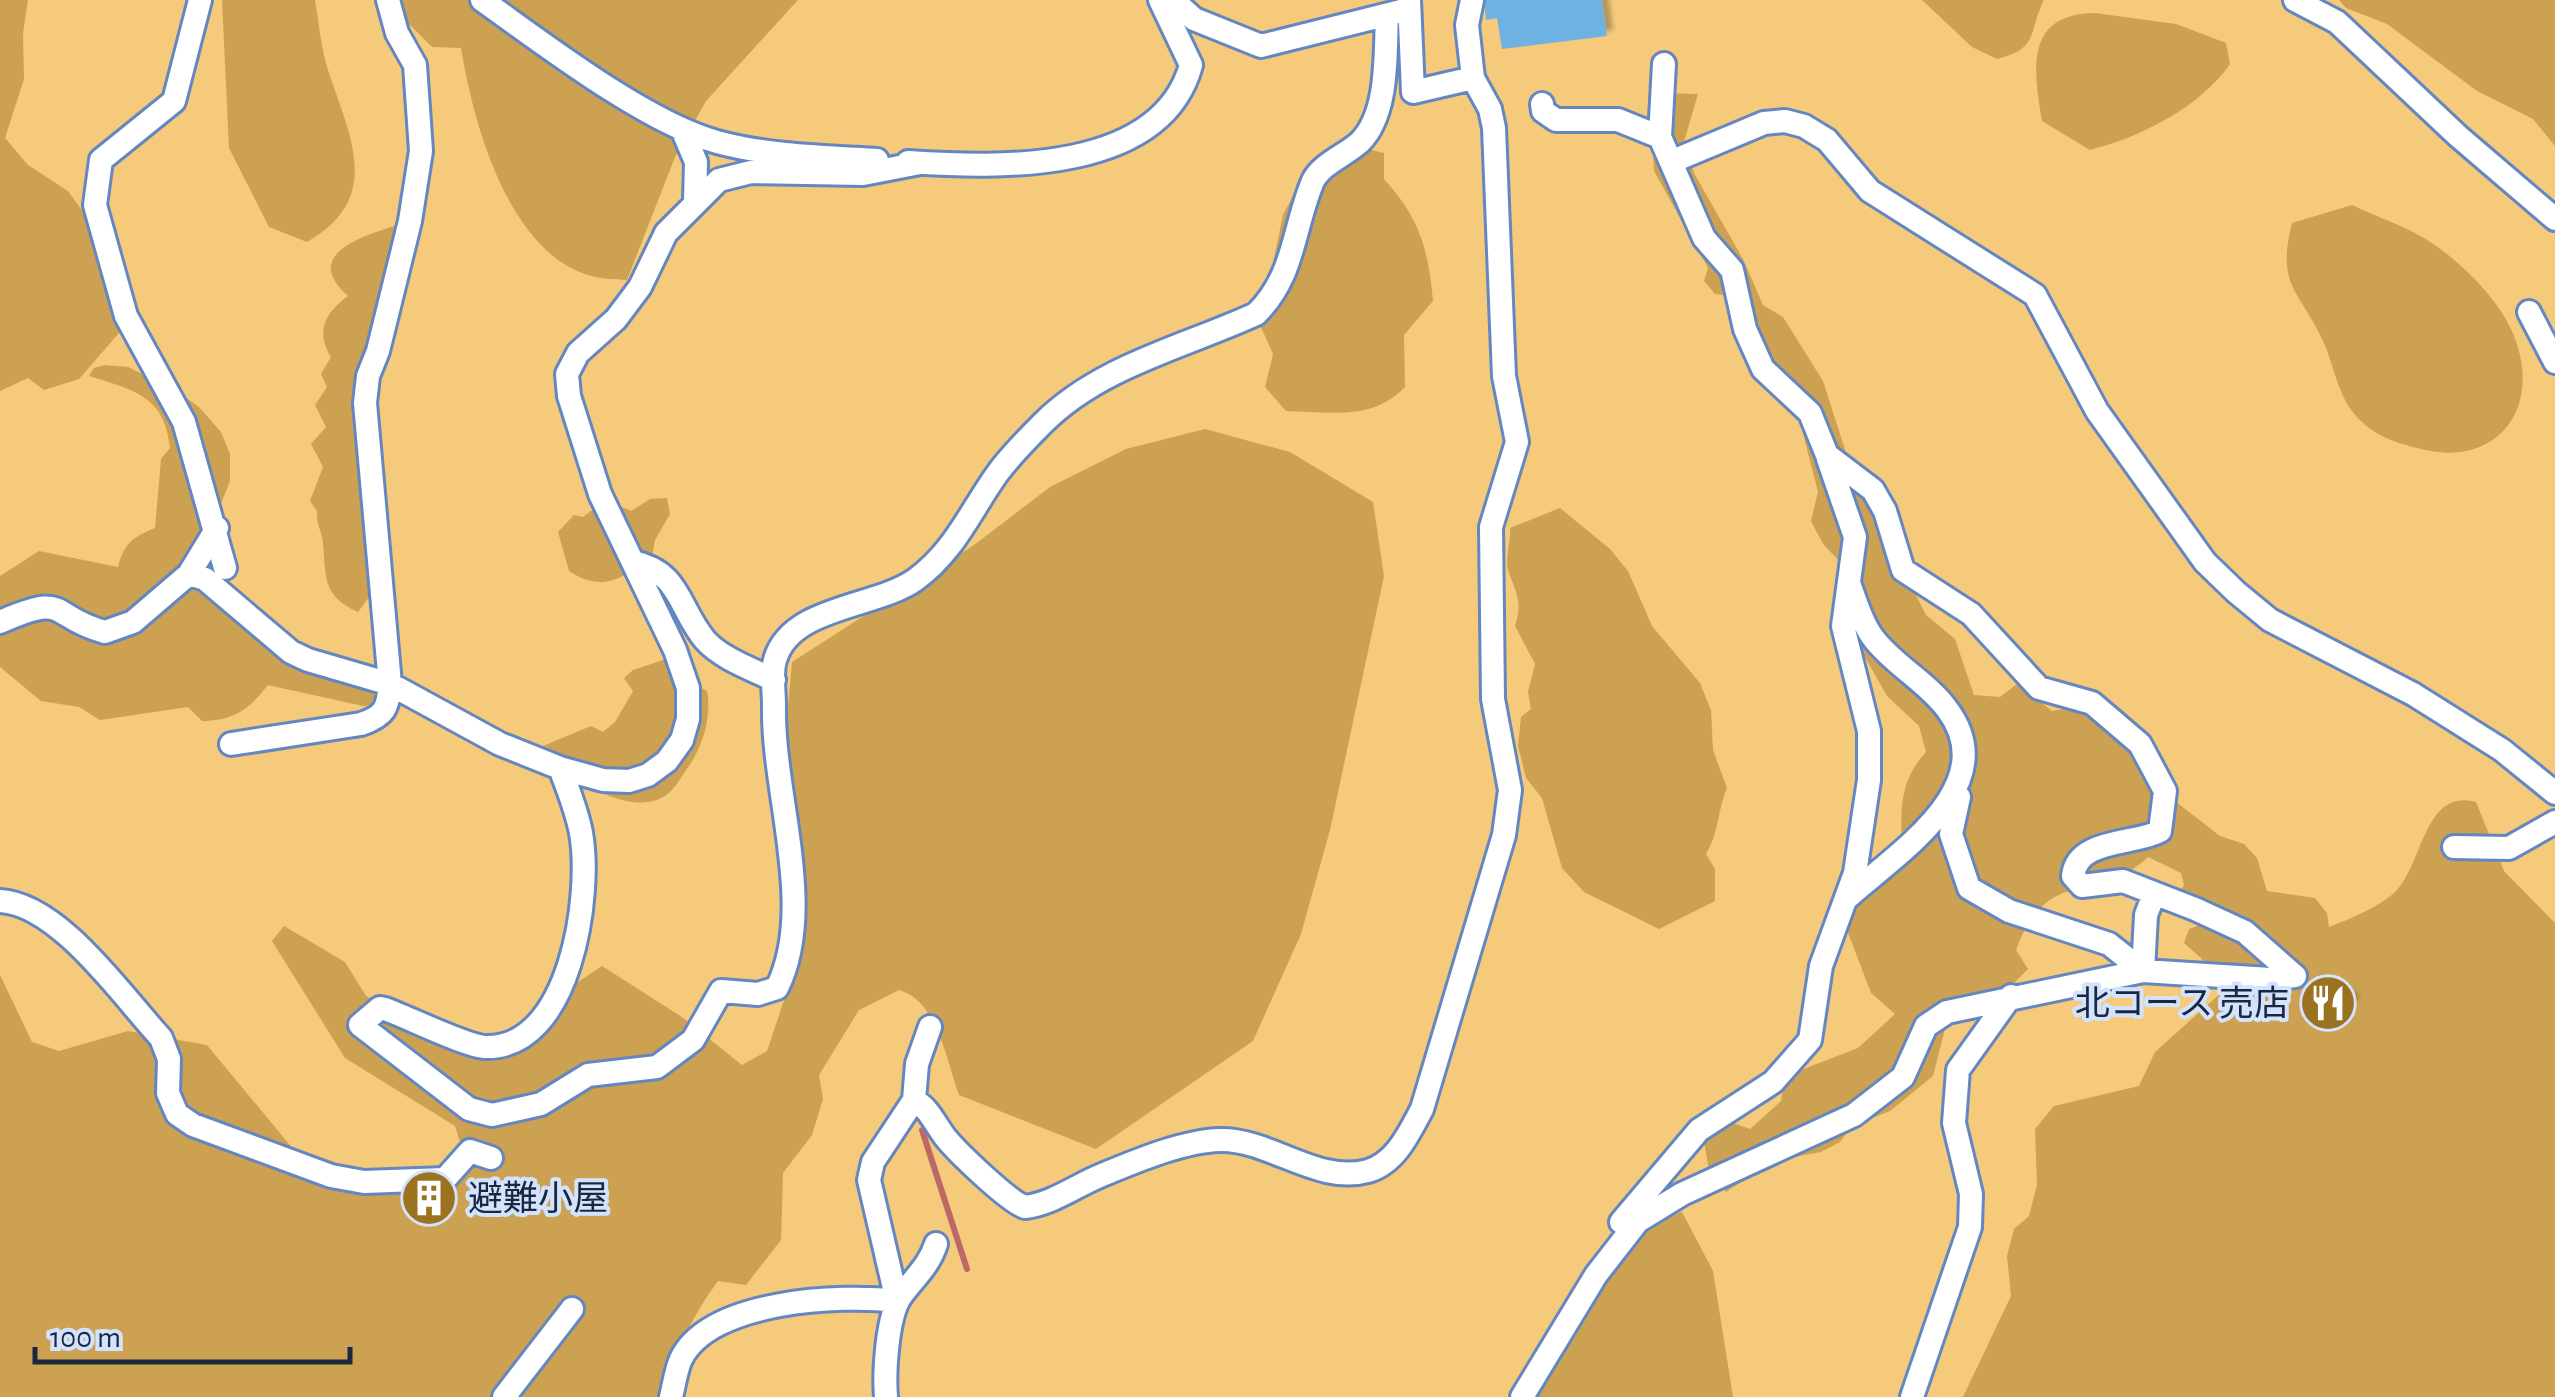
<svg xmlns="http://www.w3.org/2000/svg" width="2555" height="1397" font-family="'Alegreya Sans','Noto Sans JP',sans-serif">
	<defs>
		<filter id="shadow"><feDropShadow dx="6" dy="-6" stdDeviation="2.5" flood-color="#0004"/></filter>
	</defs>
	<rect width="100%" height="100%" fill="#d4e3fd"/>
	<path fill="#f5ca7b" d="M0,0H2453L2555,74V1194L2212,1397H437L0,1194Z"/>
	<path fill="#cca152" d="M0,0H28L23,33L24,79L5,138L28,165L68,191L94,227L119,333L79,379L44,390L28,378L0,391Z
		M222,0H315C319,23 321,48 328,70C350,137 384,198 307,242L269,227L229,148Z
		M385,0H798L706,101L675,157L627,280C614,279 600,279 588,275C507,250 473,121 461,48L432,47Z
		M1922,0H2044C2027,34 2040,48 1997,59L1972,47Z
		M2339,0H2555V146L2533,119L2477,91L2387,24L2346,8Z
		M2095,13L2176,24L2226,43L2230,64C2200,107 2141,137 2090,150L2042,121C2033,68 2025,14 2095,13Z
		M1650,93L1698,94L1683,145L1695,175L1743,259L1763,305L1783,317L1823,381L1849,462L1926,615L1955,639L1974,695L2000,697L2017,684L2052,711L2074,707L2089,712L2134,754L2157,787L2220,836L2244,844L2257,858L2267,891L2315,898L2327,913L2329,927C2350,919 2376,908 2393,894C2423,868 2423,787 2476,802L2504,871L2555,923V1397H1963L2011,1296L2007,1256L2014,1229L2029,1216L2037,1185L2035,1129L2054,1106L2139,1086L2155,1052L2222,992L2201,958L2184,943L2189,929L2200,925L2211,908L2179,893L2184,885L2181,873L2148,857C2099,904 2047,864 2016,950L2028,969L2005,992L1946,1025L1933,1076L1890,1111L1852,1126L1840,1142L1821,1152L1773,1161L1726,1192L1708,1165L1704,1141L1733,1123L1750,1129L1781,1101L1784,1084L1801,1070L1858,1048L1895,1014L1871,993L1844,922L1850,906L1902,842C1900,807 1901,779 1926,752L1919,726L1887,696L1852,634L1843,565L1823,544L1811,521L1818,492L1798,414L1765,388L1741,348L1731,296L1715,294L1704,281L1708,268L1654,171Z
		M1341,143L1384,153V179C1420,219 1428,248 1433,301L1404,335L1405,387C1373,421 1331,412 1286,411L1265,387L1273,354L1260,325L1283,215L1303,176Z
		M2352,205C2379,218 2411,228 2435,245C2462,264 2497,298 2511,329C2546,405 2499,471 2417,448C2390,441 2370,434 2352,411C2338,393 2333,363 2323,341C2299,289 2276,287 2292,223Z
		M397,225L400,238L375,334L365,552L370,596L358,612C322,596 326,577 323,543C322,531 316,525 317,511L310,501L323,467L311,444L326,427L315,405L327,387L321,374L331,357C315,331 325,313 348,296C300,253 365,236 397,225Z
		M105,365L128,367L174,389L199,407L221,432L230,454V481L218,511L231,608L272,653L385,691L382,704L363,706L268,685C248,710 235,720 202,721L188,707L100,720L79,707L41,701L0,667V576L39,551L118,567C124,543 133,537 155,528L161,459L170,448C165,396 134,390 89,376L94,368Z
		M1205,429L1290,452L1373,502L1384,576L1330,830L1301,934L1253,1041L1096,1149L959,1095C946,1060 938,1001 899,990L859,1010L819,1075L823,1099L812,1135L783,1173L781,1240L746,1285L718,1281C691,1318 675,1352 665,1397H0V975L32,1042L59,1051L128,1031L207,1045L323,1185L447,1187L466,1160L455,1126L345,1058L272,941L284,926L345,962L366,996L498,1059L572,986L602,966L682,1017L742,1065L767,1051L801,950L782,773L792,662L974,545L1050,487L1126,449Z
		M667,498L670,514L655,540L652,556C622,579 603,593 569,571L558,532L574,515L583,517C599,503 612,501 631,511L650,499Z
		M1560,508L1610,549L1628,571L1652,626L1700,683L1711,710L1713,750L1727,788C1717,812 1719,833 1706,854L1715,869V901L1659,929L1584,892L1562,868L1542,798L1526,778L1518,746L1521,717L1531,709L1528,692L1535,664L1515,626C1523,601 1516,593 1508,570C1505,560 1511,540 1510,528Z
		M675,656L697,686L707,691C712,715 703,746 689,766C682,775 675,790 665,796C629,818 571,778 545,756L543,746L591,726L603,732L615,722L633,691L624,678L633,670Z
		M1682,1212L1713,1271L1733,1397H1532L1594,1295L1648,1225Z"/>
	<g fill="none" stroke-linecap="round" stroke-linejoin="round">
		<path stroke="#bd6767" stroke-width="6" d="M922,1130L967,1269"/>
	</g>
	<path fill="#6eb2e2" filter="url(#shadow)" d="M1484,0H1602L1607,36L1502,49L1497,18L1486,20Z
		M2316,981L2353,1001L2340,1024L2304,1004Z"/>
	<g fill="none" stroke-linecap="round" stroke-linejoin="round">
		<g stroke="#6486c1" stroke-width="28">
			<path id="minor" d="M200,0L174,101L101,160L95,205L126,316L184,422L225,568
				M482,0C544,44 645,122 717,142C768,156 824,157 877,160
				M1173,0L1194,19L1261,46L1409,9
				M1409,0L1413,92L1473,78
				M2295,0L2337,22L2458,136L2555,219
				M1664,64L1660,137L1704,238L1732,270L1745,329L1763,369L1810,413L1827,455L1873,490L1885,511L1903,570L1971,614L2039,688L2092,703L2140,744L2165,791L2160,831C2135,845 2077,838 2073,876L2082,886L2123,881L2195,909L2245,932L2295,976
				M1542,104L1543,111L1556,120H1618L1660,137
				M682,129L696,162L695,200
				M1673,161L1764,123L1785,121L1804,126L1827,140L1870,191L2035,295L2097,411L2205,562L2236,592L2270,620L2413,694L2502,750L2555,793
				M908,162C1000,168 1161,174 1191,65L1160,0
				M2529,312L2555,362
				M633,562C681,572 678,608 705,640C722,659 752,669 774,680
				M189,574L217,528
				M0,622C70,591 48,617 105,632L133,622L189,574L205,579L291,652L308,660L390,684L500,744L560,768L603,780L629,781L648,775L667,761L682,740L688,719V688L675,650L600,494L569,396L567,374L578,353L616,319L640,287L666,233L719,180L751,172L863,174L920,163
				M231,744L361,724C385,716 388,708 390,684L365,403L368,376L378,351L410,221L421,151L415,65L397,33L388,0
				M560,768C568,789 577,811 581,833C592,894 571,1050 485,1047C466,1046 407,1017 385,1009L380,1008L360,1025L469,1109L492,1115L541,1104L588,1075L657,1067L693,1040L721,991L758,994L777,988C817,907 772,794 774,705C774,691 771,673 775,660C790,606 875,608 915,580C954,552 970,512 997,474C1010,456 1027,439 1043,423C1100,366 1184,347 1256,314C1295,276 1293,228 1313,181C1321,164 1346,155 1360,142C1389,113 1385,54 1387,16
				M1959,797L1951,834L1969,888L2009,911L2109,944L2143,971
				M2454,847L2509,848L2555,822
				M1847,898C1897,853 2005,786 1947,709C1927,682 1894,665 1874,639C1862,623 1856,602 1849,583
				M0,901C59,904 122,996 161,1038L169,1059L168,1093L177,1114L193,1125L331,1176L364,1182L445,1179L470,1151L491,1158
				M2143,971L2146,915L2154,894
				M914,1100L917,1064L930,1027
				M1621,1222L1699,1130L1773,1082L1810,1040L1821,966L1855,873L1869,780V731L1843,626L1855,537L1828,459
				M504,1397L572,1309
				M671,1397C674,1385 676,1370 681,1359C710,1300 841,1294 897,1301L869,1180L873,1162L914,1100C929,1108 935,1124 945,1137C957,1152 1009,1202 1025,1207C1052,1204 1077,1185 1102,1175C1136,1161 1183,1141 1220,1140C1270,1139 1318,1185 1368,1171C1396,1163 1409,1133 1422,1109L1504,835L1510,790L1493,699L1491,527L1517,442L1504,376L1494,128L1490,109L1473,78L1467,25L1472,0
				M886,1397C884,1373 887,1316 901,1296C914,1278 929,1266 936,1244
				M1522,1397L1596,1275L1638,1221L1682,1194L1854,1115L1903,1077L1926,1026L1947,1012L2143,971L2270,979L2295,976
				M1912,1397L1970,1227L1971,1194L1954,1123L1958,1070L2011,996"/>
		</g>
		<use href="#minor" stroke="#fff" stroke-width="22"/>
	</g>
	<defs>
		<g id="restaurant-disc" transform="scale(2.875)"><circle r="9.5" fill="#9b721f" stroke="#d4e3fd"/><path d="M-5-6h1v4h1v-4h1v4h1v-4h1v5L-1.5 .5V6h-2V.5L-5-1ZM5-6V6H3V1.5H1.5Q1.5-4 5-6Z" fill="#fff"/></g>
		<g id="building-disc" transform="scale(2.875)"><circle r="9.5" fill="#9b721f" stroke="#d4e3fd"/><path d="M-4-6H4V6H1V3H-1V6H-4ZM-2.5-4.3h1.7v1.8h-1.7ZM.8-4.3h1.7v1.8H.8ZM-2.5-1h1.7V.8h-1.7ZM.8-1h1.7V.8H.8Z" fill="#fff"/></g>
	</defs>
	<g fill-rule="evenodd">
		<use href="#restaurant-disc" x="2328" y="1003"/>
		<use href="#building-disc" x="429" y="1198"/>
	</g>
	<g text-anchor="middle" stroke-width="8" stroke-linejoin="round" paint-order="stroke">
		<g font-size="35" fill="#19273f" stroke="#d4e3fd" text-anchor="end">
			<text x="2289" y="1015">北コース 売店</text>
			<text x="468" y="1210" text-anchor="start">避難小屋</text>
		</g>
	</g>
	<path d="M35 1347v15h315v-15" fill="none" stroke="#19273f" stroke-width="5"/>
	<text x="50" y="1347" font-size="30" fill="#19273f" stroke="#d4e3fd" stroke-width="8" paint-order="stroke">100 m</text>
</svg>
